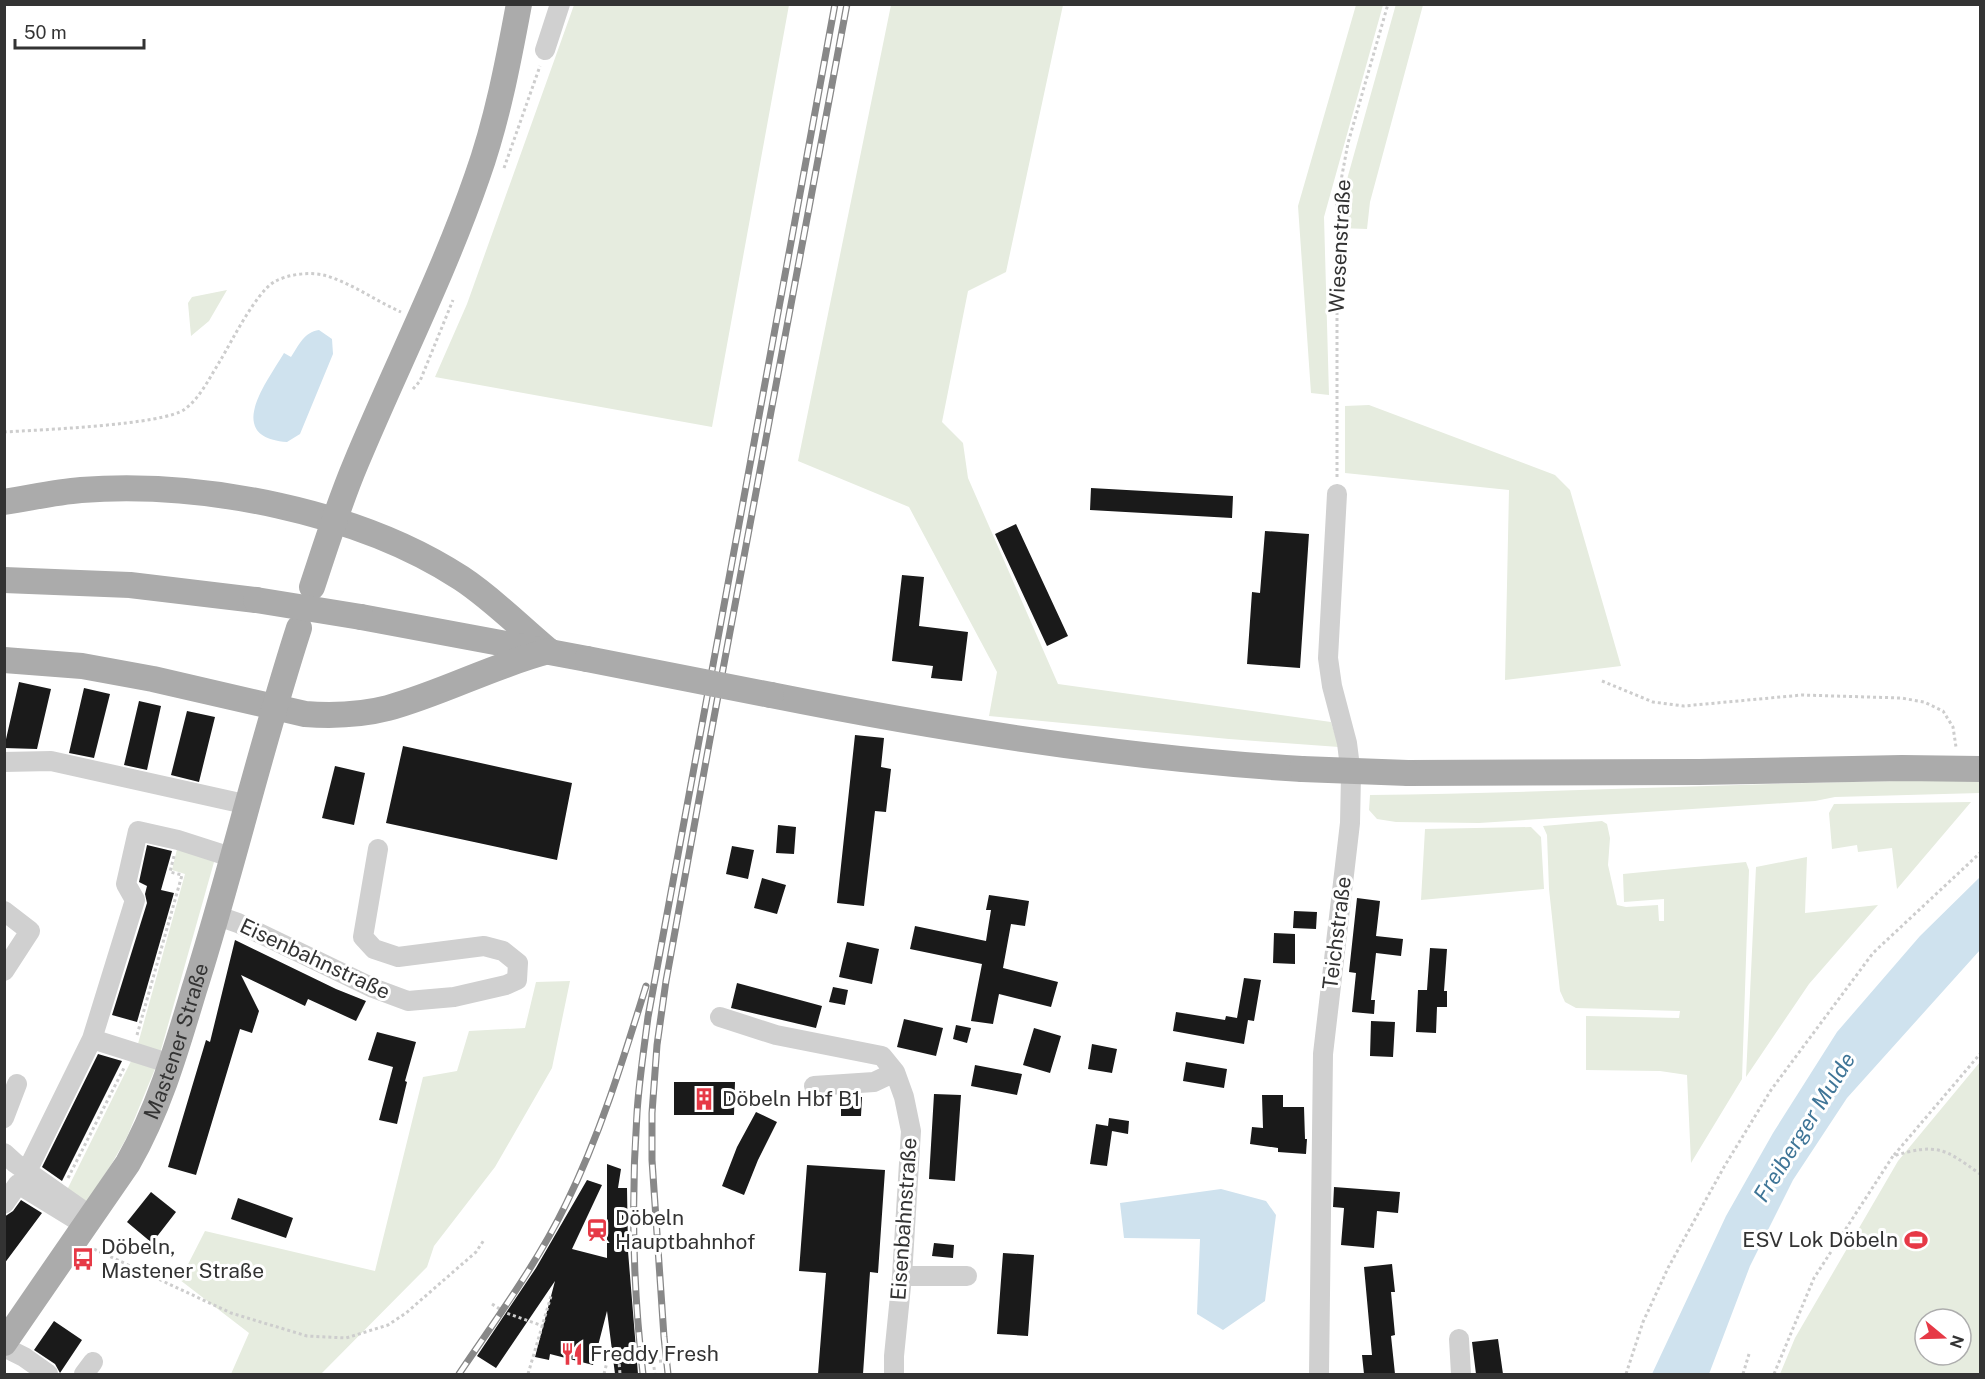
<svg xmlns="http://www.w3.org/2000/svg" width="1985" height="1379" font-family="'Public Sans',sans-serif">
	<rect width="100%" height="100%" fill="#fff"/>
	<path fill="#e6ecdf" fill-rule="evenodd" d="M1396,4L1423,5L1370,202L1367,229L1339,228V208Z
		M574,5H789L712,427L435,377L467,304Z
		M891,5H1063L1006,272L968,291L942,422L963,443L968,478L1058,684L1331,722L1339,747L1229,739L989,716L997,672L909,507L798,461Z
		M1356,5H1383L1324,217L1329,395L1311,393L1298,206Z
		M227,290L209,321L191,336L188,303L192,297Z
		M1369,405L1555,475L1570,490L1621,666L1505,680L1509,490L1345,473V406Z
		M1897,781H1980V793L1835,797L1815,801L1479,823L1396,822L1377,819L1369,810L1370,795C1546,793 1721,784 1897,781Z
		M1971,802L1897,889L1892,848L1858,852L1857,845L1832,849L1829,813L1834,804Z
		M1602,821L1607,824L1610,838L1608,865L1617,905L1626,907L1658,905L1659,921H1664V899L1624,902L1623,874L1746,862L1749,870L1742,1079L1691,1163L1687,1075L1660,1071L1586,1070V1016L1679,1018L1680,1011L1576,1008L1565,1002L1560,991L1549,889L1547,835L1543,826Z
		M1531,827L1541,837L1544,889L1421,900L1425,829Z
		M178,845L216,855L157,1064L127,1137L111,1165L85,1204L66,1192L136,1051L185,874L172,870Z
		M1807,857L1805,913L1878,905L1809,984L1746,1077L1756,867Z
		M570,981L552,1068L495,1167L434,1246L427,1267L321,1374H231L249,1333L180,1280L205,1231L375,1271L423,1077L457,1071L469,1031L525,1028L536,982Z
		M1980,1062V1374H1780L1795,1338L1898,1161ZM1925,1319H1961V1355H1925Z"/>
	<path fill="#cfe2ee" d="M319,330L332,339L333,354L300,434L287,442C223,437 267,382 284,353L291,357C299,345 304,332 319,330Z
		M1980,877V950L1847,1098L1793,1180L1750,1266L1709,1374H1652L1726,1216L1773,1133L1837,1032L1920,936Z
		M1221,1189L1266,1201L1276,1215L1265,1301L1223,1330L1197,1314L1200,1239L1124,1238L1120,1203Z"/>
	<path fill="#1a1a1a" d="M1091,488L1233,496L1232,518L1090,510Z
		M1016,524L1068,636L1047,646L995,534Z
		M1265,531L1309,534L1300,668L1247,664L1252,592L1260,593Z
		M902,575L924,577L919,626L968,632L962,681L931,678L933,666L892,661Z
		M19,682L51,689L37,749L4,748Z
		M84,688L110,694L94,758L69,753Z
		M139,701L161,706L147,770L124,765Z
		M187,711L215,717L199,782L171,775Z
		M855,735L884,738L881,767L891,769L886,812L875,811L864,906L837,903Z
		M403,746L572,783L557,860L386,823Z
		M335,766L365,773L354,825L322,818Z
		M778,825L796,827L794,854L776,853Z
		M147,845L172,851L161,890L174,893L137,1022L112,1015L147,903L145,894L147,886L139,882Z
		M732,846L754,850L748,879L726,874Z
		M762,878L786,885L777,914L754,908Z
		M989,895L1029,901L1025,926L1011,924L1003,968L1058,982L1051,1007L999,994L993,1024L971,1021L982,964L910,949L915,926L986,941L991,910H986Z
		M1357,898L1380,901L1376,936L1403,939L1401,956L1376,953L1371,1000H1375L1374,1014L1352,1012L1356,973L1349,972Z
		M1294,911L1317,912L1316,929L1293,928Z
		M1274,933L1295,934V964L1273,963Z
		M235,940L336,989L366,1001L356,1021L308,999L305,1006L241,975L259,1011L252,1033L240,1029L196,1175L168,1167L206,1040L210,1042Z
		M847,942L879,949L872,984L839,977Z
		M1430,948L1447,949L1444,991H1447V1007H1437L1436,1033L1416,1032L1418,990H1427Z
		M1244,978L1261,980L1254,1021L1248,1020L1244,1044L1173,1031L1176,1012L1225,1020L1226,1016L1237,1018Z
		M737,983L822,1006L816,1028L731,1008Z
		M833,987L848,990L845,1005L829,1002Z
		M904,1019L943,1028L936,1056L897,1047Z
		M1371,1021L1395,1022L1393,1057L1370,1056Z
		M956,1025L971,1028L967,1043L953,1039Z
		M1034,1028L1061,1036L1050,1073L1023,1065Z
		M377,1032L416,1042L405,1081L407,1082L397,1124L379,1120L393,1067L368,1060Z
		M1092,1044L1117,1049L1112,1073L1088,1069Z
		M98,1054L122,1061L62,1181L42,1167Z
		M1186,1062L1227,1069L1224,1088L1183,1081Z
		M975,1065L1022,1074L1017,1095L971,1086Z
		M674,1082H735L734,1115H674Z
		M934,1094L961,1095L955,1181L929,1179Z
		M1262,1095H1283V1107H1304L1305,1139H1307L1306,1154L1278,1152V1148L1250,1144L1252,1127L1263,1128Z
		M841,1097H862L861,1116H841Z
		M756,1112L777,1122L758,1160L744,1195L722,1186L737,1147Z
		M1109,1118L1129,1121L1128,1134L1112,1131L1107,1166L1090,1164L1096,1124L1108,1126Z
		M607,1164L621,1169L618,1188H627L628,1251L638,1374H615L607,1311L593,1365L550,1354L549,1360L535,1357L555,1281L496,1368L477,1356L536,1268L587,1180L602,1185L572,1249L607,1258Z
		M807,1165L885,1170L878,1273L870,1272L863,1374H818L826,1273L799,1271Z
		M1334,1187L1400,1192L1398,1213L1377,1211L1374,1248L1341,1245L1344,1208L1333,1207Z
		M151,1192L176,1212L152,1243L127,1222Z
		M238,1198L293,1218L286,1238L231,1219Z
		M21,1200L42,1213L4,1264V1217L13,1211Z
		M934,1243L954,1245L953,1258L932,1256Z
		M1003,1253L1034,1255L1028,1336L997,1334Z
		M1392,1264L1395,1292H1391L1395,1335L1391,1336L1395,1374H1364L1362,1355H1372L1364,1267Z
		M54,1321L82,1340L60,1373L55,1364L34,1350Z
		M1498,1339L1503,1374H1476L1472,1342Z"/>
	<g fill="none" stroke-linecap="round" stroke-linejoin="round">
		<path stroke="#cdcdcd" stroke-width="3" stroke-dasharray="3 3" stroke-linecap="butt" d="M504,168L540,66
			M413,389L420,381L453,300
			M4,432C37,430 165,425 185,409C200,398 210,377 220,361C232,341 255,294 274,282C288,274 311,271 327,276C353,284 376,301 401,312
			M1337,477V202L1348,143L1388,4
			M1602,681L1653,702L1684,706L1802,695L1901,698L1924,702L1943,711L1953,727L1956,747
			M137,1035L182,875L170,872L174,856
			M1894,1155L1980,1054
			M68,1178L125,1066
			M94,1249L231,1313L307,1336L346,1338L388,1325L406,1313L476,1252L484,1240
			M492,1304L506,1313L543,1326
			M618,1349L636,1348
			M653,1361L655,1374
			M647,1362L662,1361
			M528,1374L551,1296
			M604,1374L610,1350L618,1349L620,1374
			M1626,1374L1643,1322L1668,1268L1724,1167L1771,1090L1873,953L1980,853
			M1743,1374L1749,1354
			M1774,1374L1814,1278L1893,1156C1937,1143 1944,1148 1980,1174"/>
		<path stroke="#d0d0d0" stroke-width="20" d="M545,50L560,4
			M4,762L51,761L249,805
			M4,911L30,931L4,971
			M218,916L238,923L373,988L408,1001L454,997L506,985L517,980L518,963L503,951L484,946L398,957L374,949L363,937L378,849
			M720,1017L776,1035L882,1056L895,1072L904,1097L911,1131L902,1276L894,1356V1374
			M171,1064L92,1039L135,900L126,884L138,831L178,840L234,858
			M814,1086L874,1082L895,1072
			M4,1118L17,1084
			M4,1153L15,1163L92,1217
			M27,1171L92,1039
			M4,1204L18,1184L75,1219
			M902,1276H967
			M1459,1339L1461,1374
			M4,1347L24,1357L48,1374
			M84,1374L93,1362
			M1319,1374L1323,1054L1350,823L1351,775L1347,743L1332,686L1328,658L1337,494"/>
		<g stroke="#ababab" stroke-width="26">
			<path d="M4,502C30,498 56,492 81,490C203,481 358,511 461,578C493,599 520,627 549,651"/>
			<path d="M4,580L130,585L256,600"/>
			<path d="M312,587C326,545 339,503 356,463C396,367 443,275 477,177C497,121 508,63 519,4"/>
			<path d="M361,617L587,659"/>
			<path d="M4,660L82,666L153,679L305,714C333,716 361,715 388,708C443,693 494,665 549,651"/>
			<path d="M771,695C946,730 1123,758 1302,769"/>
			<path d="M1408,773L1699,772L1902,768L1980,769"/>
			<path id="s1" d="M4,1343L128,1163C159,1109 176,1050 194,990C232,870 260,748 299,628"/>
		</g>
		<g stroke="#888" stroke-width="7">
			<path id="rail" d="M459,1374C496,1319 537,1264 566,1204C600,1135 623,1060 646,986
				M643,1374C633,1288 631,1200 637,1113C639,1081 644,1049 648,1017L835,4
				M668,1374L664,1337L652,1160V1113L657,1045L666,981L710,739L847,4"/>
		</g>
		<use href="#rail" stroke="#fff" stroke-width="4.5" stroke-dasharray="14" stroke-linecap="butt"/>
		<path stroke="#ababab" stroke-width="26" d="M256,600L361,617
			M587,659L771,695
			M1302,769L1408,773"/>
	</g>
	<defs>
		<g id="building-bare" transform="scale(1.8)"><path d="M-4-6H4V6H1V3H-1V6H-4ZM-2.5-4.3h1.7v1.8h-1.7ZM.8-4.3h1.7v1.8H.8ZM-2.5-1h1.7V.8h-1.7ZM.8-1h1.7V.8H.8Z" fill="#e63946" stroke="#fff" stroke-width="2.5" paint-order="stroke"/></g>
		<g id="station-bare" transform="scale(1.8)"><path d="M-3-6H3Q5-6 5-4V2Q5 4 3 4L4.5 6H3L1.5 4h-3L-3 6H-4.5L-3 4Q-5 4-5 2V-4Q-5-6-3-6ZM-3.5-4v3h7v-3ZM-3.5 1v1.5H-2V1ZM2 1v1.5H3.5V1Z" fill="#e63946" stroke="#fff" stroke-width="2.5" paint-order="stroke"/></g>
		<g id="stadium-bare" transform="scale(1.8)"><path d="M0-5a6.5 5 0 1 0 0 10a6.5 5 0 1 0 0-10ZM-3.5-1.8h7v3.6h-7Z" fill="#e63946" stroke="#fff" stroke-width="2.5" paint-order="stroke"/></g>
		<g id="bus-bare" transform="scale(1.8)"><path d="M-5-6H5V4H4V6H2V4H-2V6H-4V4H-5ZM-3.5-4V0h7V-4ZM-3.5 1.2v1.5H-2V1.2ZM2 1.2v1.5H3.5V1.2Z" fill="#e63946" stroke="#fff" stroke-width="2.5" paint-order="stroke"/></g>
		<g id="restaurant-bare" transform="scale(1.8)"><path d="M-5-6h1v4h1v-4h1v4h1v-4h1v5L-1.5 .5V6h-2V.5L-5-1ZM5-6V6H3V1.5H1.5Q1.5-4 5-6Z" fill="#e63946" stroke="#fff" stroke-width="2.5" paint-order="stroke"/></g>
	</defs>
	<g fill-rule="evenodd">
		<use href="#building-bare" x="704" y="1099"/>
		<use href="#station-bare" x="597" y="1230"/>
		<use href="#stadium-bare" x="1916" y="1240"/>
		<use href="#bus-bare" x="83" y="1259"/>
		<use href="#restaurant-bare" x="572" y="1354"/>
	</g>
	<g text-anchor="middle" stroke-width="6" stroke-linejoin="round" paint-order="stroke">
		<g font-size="21" fill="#333" stroke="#fff">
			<text transform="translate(1340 246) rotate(-87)" y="7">Wiesenstraße</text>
			<text transform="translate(1337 933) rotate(-83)" y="7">Teichstraße</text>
			<text transform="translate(315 959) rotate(25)" y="7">Eisenbahnstraße</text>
			<text dy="7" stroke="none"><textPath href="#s1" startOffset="350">Mastener Straße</textPath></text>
			<text transform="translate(904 1219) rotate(-86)" y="7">Eisenbahnstraße</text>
		</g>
		<g font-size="21" fill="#333" stroke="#fff" text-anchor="start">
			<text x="722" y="1106">Döbeln Hbf B1</text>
			<text x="615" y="1225">Döbeln<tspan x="615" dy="24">Hauptbahnhof</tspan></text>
			<text x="1898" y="1247" text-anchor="end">ESV Lok Döbeln</text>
			<text x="101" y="1254">Döbeln,<tspan x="101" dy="24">Mastener Straße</tspan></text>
			<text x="590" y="1361">Freddy Fresh</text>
		</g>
		<g font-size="22" font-style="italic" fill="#3f7597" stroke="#fff">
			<text transform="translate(1804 1127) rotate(-58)" y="8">Freiberger Mulde</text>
		</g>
	</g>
	<rect width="1985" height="1379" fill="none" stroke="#333333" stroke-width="12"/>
	<g transform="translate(1943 1337) rotate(109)"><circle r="28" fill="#ffffff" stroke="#adadad" stroke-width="1.5"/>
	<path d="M0-4.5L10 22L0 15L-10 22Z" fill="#e63946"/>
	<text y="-9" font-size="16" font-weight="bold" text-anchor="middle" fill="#333333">N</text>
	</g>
	<path d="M15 39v9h129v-9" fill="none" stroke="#333333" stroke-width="3"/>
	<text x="24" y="39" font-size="18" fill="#333333" stroke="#ffffff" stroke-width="4.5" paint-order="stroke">50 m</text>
</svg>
